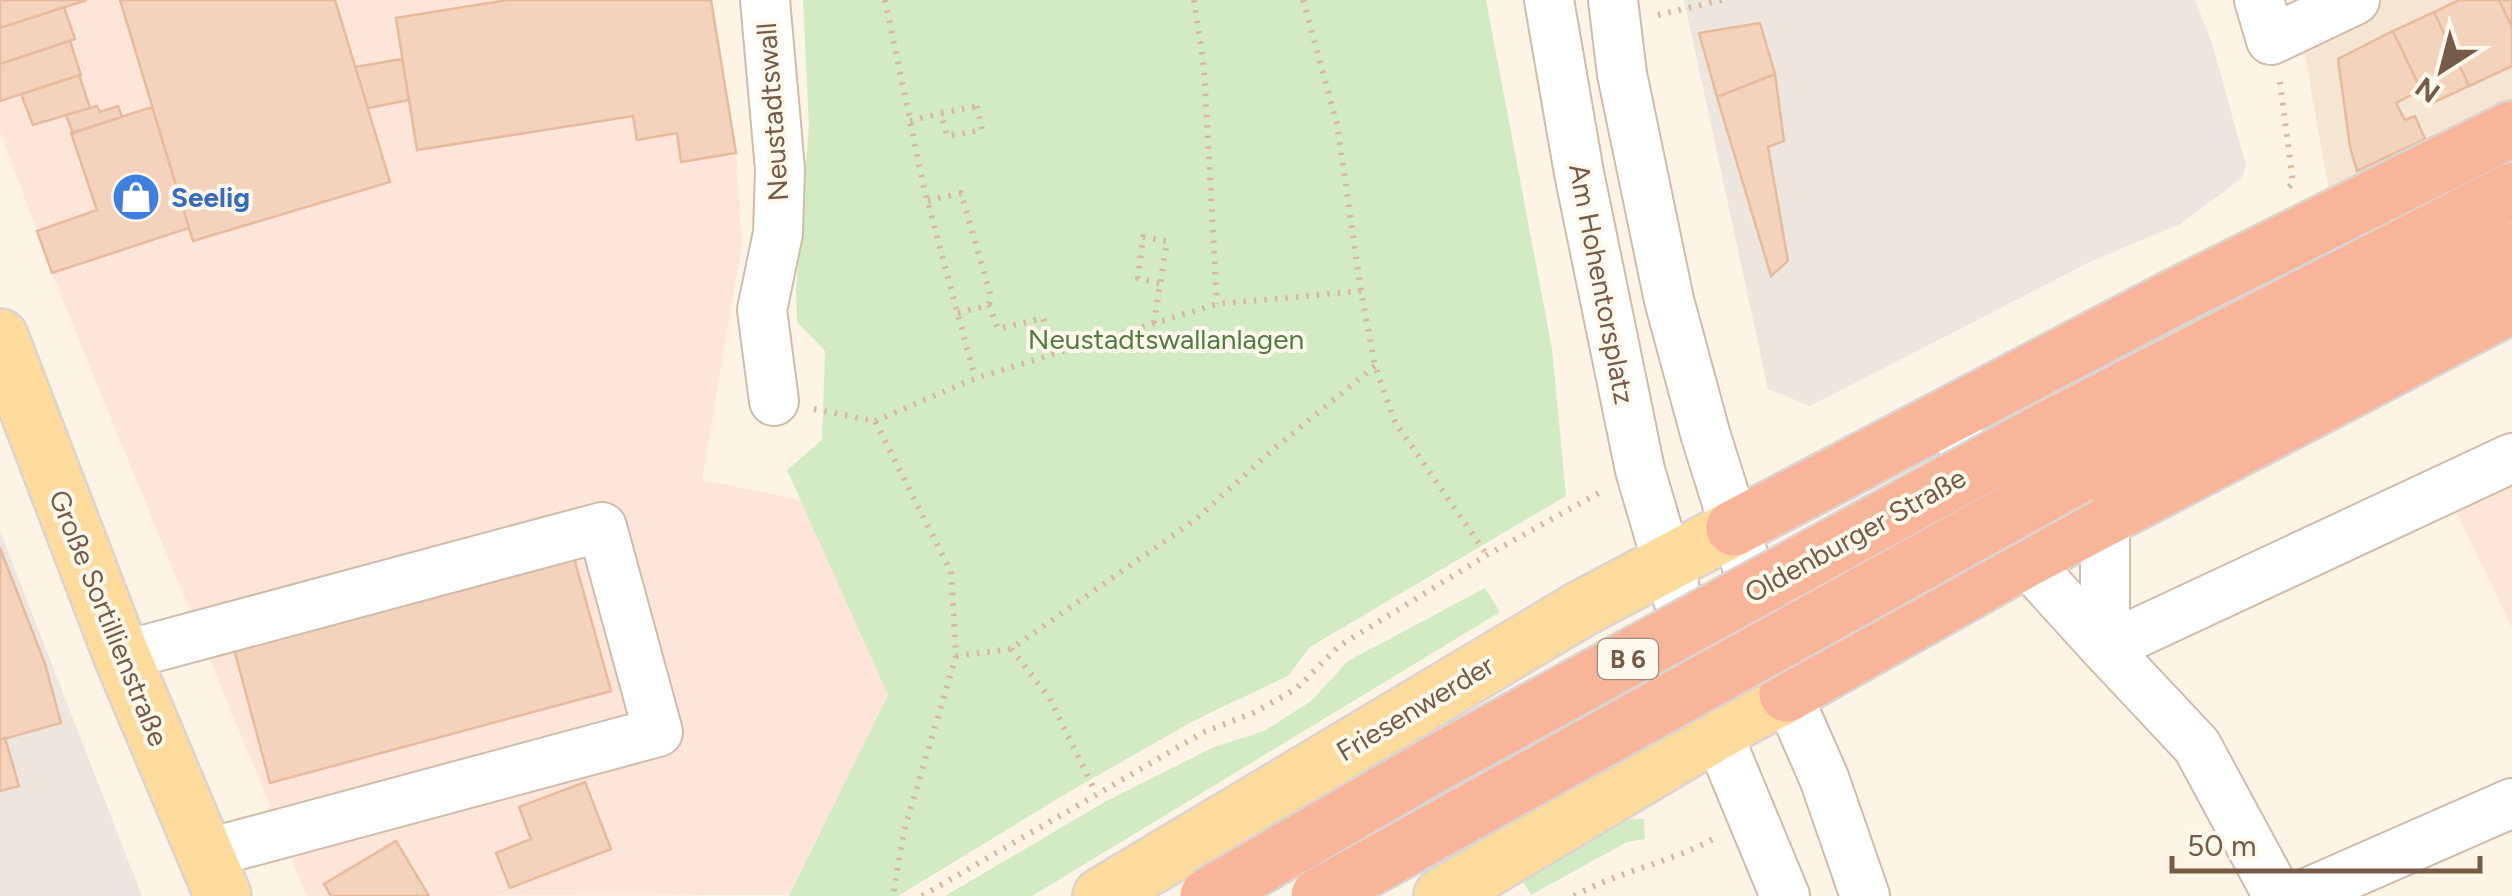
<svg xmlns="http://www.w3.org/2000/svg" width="2512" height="896" font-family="Figtree,sans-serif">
	<rect width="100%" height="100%" fill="#fdf4e5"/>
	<path fill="#f5e6d3" d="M2295,0H2512V105L2330,197Z"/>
	<path fill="#fee5d9" d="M0,0H711L736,153L742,245L702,480L801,500L888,695L790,895L307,896L61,296L0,131Z
		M2512,478V628L2453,505Z"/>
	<path fill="#ede6df" d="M1684,0H2195L2212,43L2246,166L2241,179L2180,224L2092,261L1810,406L1768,389Z
		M0,531L142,896H0Z"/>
	<path fill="#d2ebc3" d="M803,0H1486L1552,349L1566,496L1310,647L1288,676L1197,719L1072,790L898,896H789L888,695L787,470L822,440L825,351L797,322L796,289L809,126Z
		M1485,588L1500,612L1032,896H945L1103,803L1214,747L1264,731L1311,701L1348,661Z
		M1629,819H1644L1645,839L1627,842L1531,895L1520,877L1607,827Z"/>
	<path fill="#f3d3bc" stroke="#e7ba9c" stroke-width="2.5" d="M0,0H87L0,28Z
		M120,0H335L390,182L193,241Z
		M507,0H711L736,153L681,162L677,133L637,140L633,116L417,150L396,18Z
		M2459,0H2499L2512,27V66L2469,86L2434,12Z
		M2499,0H2512V27Z
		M64,7L75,39L0,64V28Z
		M2434,12L2469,86L2428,105L2393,31Z
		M1760,23L1775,74L1717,97L1699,33Z
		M2393,31L2421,90L2396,103L2405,120L2415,116L2425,139L2357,171L2350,147L2338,59Z
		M70,41L81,75L0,101V64Z
		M402,59L409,100L368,108L355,67Z
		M1775,74L1784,141L1768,147L1788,261L1771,276L1717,97Z
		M79,75L90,108L33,125L21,94Z
		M97,106L100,112L118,106L122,117L73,133L66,115Z
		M152,107L189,228L52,273L37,231L97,210L71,133Z
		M0,548L45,664L61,723L0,740Z
		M574,558L611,691L270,783L234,649Z
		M5,738L19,786L0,791V740Z
		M585,782L611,849L510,888L496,853L531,839L519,807Z
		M396,841L429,896H331L324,884Z"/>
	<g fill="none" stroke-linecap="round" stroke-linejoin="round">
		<g stroke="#cfbcab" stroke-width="52">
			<path id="minor" d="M765,0L780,169L778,233L762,310L774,401
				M1549,0L1579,173L1640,470L1717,732L1785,896
				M1613,0L1622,74L1669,300L1705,433L1787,694L1824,778L1865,896
				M2259,0L2271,40L2355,0
				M1947,416L2025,560L2105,648L2512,458
				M2105,518V648L2197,746L2278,896
				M122,656L602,527L658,732L205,854
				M2300,896L2512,803"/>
		</g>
		<g stroke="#dcd4d0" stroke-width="60">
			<path id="major" d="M0,337L122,656L223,896
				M1101,896L1581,609L1734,528
				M1442,896L1717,732L1787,694"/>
		</g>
		<g stroke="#dcd4d0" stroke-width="60">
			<path id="highway" d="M2052,427L2512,191
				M2079,475L2512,251
				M1734,528L2173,298L2512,129
				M1787,694L2025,560L2512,305"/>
		</g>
		<path stroke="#d9b79f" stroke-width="6" stroke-dasharray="2.5 8" stroke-linecap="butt" d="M885,0L924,188L975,378
			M1194,0L1204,68L1217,304
			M1303,0L1337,124L1361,291L1375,366L1395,422L1487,555
			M1658,15L1722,0
			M2280,82L2293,183L2289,187
			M977,106L982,130L947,136L941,113Z
			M910,121L941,113
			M928,201L961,193L991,297L989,305
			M958,313L989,305L998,329L1043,318L1055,354
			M1154,323L1167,241L1143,237L1138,278L1161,284
			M814,409L875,421L951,572L956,656L904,831L893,896
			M875,421L976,378L1217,304L1361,291
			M1011,649L1049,697L1096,793
			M956,656L1011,649L1196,519L1276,447L1375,366
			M922,896L1204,732L1253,713L1296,689L1339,646L1487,555L1604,490
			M1574,896C1619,871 1670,863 1715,838"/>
		<use href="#minor" stroke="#fff" stroke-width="48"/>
		<use href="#major" stroke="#fddb9c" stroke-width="55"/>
		<use href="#highway" stroke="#f9b59a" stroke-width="55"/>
		<g stroke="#dcd4d0" stroke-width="60" stroke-linecap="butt">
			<path id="highway-bridge" d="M1208,896L1435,764L2052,427
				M1319,896L2079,475"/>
		</g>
		<use href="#highway-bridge" stroke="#f9b59a" stroke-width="55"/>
	</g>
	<defs>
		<g id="shop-disc" transform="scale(2.5)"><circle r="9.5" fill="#3f7fe0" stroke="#fff8ec"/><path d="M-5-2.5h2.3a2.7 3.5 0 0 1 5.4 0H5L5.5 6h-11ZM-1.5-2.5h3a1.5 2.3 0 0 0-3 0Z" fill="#fff"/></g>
	</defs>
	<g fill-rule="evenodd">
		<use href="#shop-disc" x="136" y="197"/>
	</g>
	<g text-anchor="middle" stroke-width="8" stroke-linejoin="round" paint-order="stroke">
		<rect fill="#fff8ec" stroke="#a08a7a" stroke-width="2.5" x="1598" y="639" width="60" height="40" rx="8"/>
		<g font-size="25" font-weight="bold" fill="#775b49">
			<text x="1628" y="668">B 6</text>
		</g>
		<g font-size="28" fill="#775b49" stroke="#fff8ec">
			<text transform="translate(772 112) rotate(-94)" y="10">Neustadtswall</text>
			<text transform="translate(1602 284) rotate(79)" y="10">Am Hohentorsplatz</text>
			<text transform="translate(1855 535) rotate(-29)" y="10">Oldenburger Straße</text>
			<text transform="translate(109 618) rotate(68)" y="10">Große Sortillienstraße</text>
			<text transform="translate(1415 708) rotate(-31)" y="10">Friesenwerder</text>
		</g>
		<g font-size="28" font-weight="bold" fill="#366cbe" stroke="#fff8ec" text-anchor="start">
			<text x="171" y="207">Seelig</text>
		</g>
		<g font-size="28" fill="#517d41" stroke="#fff8ec">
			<text x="1166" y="349">Neustadtswallanlagen</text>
		</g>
	</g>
	<g transform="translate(2442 70) rotate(216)" stroke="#fff8ec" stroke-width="8" paint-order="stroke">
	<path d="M0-8L18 38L0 25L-18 38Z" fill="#775b49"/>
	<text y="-15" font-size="28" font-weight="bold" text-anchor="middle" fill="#775b49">N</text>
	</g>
	<path d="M2172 856v15h308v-15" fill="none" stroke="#775b49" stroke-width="5"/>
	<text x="2187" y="856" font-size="30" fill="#775b49" stroke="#fff8ec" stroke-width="8" paint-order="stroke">50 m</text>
</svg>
